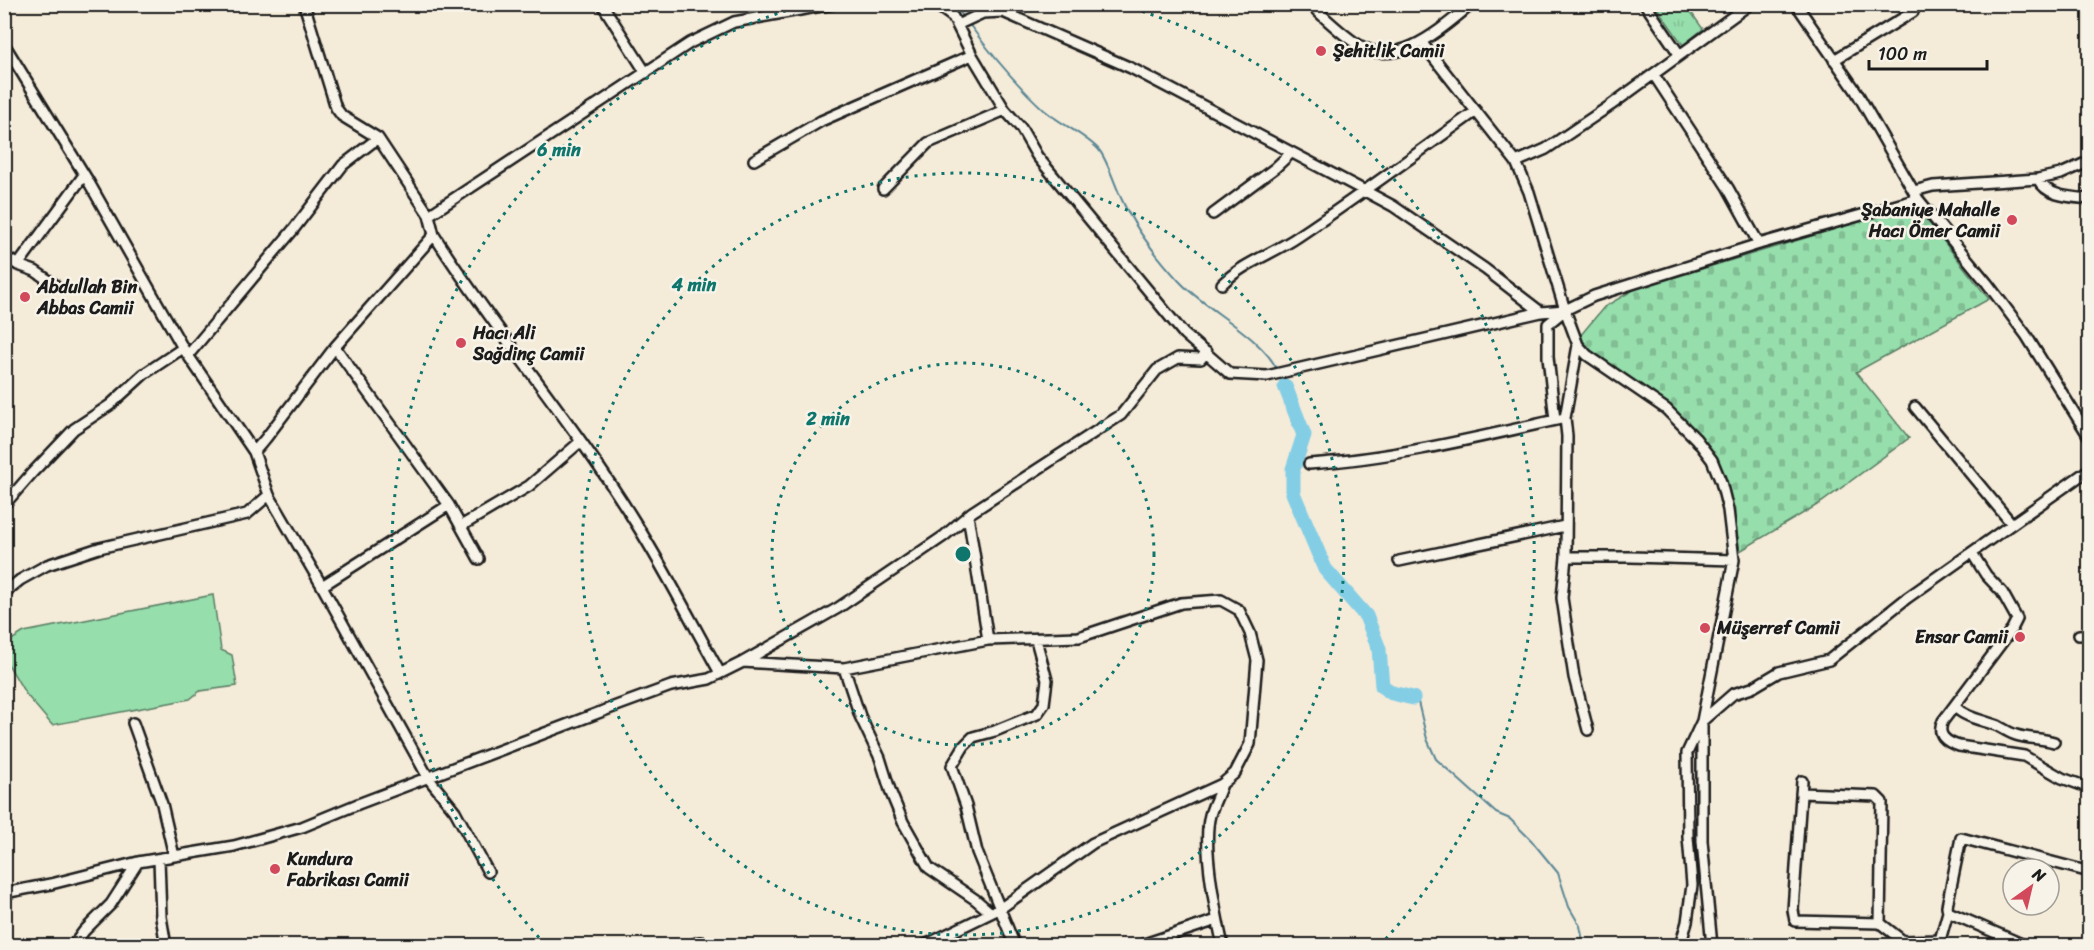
<svg xmlns="http://www.w3.org/2000/svg" width="2094" height="950" font-family="Sriracha,sans-serif">
	<defs>
		<pattern id="cemetery-stones" width="16" height="16" patternUnits="userSpaceOnUse" patternTransform="scale(1.5)"><rect width="16" height="16" fill="#96deac"/><path d="M2 7V4a2 2 0 0 1 4 0v3zM10 15v-3a2 2 0 0 1 4 0v3z" fill="#81be93"/></pattern>
		<pattern id="park-tufts" width="24" height="20" patternUnits="userSpaceOnUse" patternTransform="scale(1.5)"><rect width="24" height="20" fill="#96deac"/><path d="M3 7l-1-3M5 7V3M7 7l1-3M15 17l-1-3M17 17v-4M19 17l1-3" fill="none" stroke="#81be93"/></pattern>
	</defs>
	<rect width="100%" height="100%" fill="#f5ebd9"/>
	<filter id="ink" filterUnits="userSpaceOnUse"><feTurbulence type="fractalNoise" baseFrequency=".0167" numOctaves="2"/><feDisplacementMap in="SourceGraphic" scale="12" xChannelSelector="R" yChannelSelector="G"/><feConvolveMatrix kernelMatrix="1 2 1 2 8 2 1 2 1" color-interpolation-filters="sRGB"/></filter>
	<g filter="url(#ink)">
		<path fill="#96deac" stroke="#597d64" stroke-width="1.5" d="M213,595L221,650L232,655L237,686L200,691L190,699L52,725L25,693L5,659V644L24,632Z"/>
		<path fill="url(#cemetery-stones)" stroke="#597d64" stroke-width="1.5" d="M1915,205L1989,299L1856,372L1909,438L1822,502L1740,551L1732,501L1723,475L1709,447L1673,413L1581,346L1580,336L1604,307L1635,289Z"/>
		<path fill="url(#park-tufts)" stroke="#597d64" stroke-width="1.5" d="M1655,5H1686L1703,29L1683,45Z"/>
		<g fill="none" stroke-linecap="round" stroke-linejoin="round">
			<path stroke="#5a8795" stroke-width="2" d="M954,4L965,19
				M969,24C991,54 1016,84 1044,110C1059,123 1087,136 1099,150C1107,159 1116,188 1122,200C1136,231 1157,257 1180,282C1206,310 1263,337 1277,370
				M1280,375L1285,386
				M1413,698L1418,702L1427,739L1436,759L1496,813L1510,819L1531,840L1558,873L1569,907L1580,926L1584,946"/>
			<path stroke="#84cee5" stroke-width="15" d="M1285,386L1304,435L1293,469V493L1325,569L1366,616L1379,649L1382,686L1392,693L1413,698"/>
			<g stroke="#1c1c1c" stroke-width="14">
				<path id="minor" d="M304,4L336,108L342,116L378,138L429,215
					M602,4L646,73
					M935,4L953,17L972,55L1005,110L1021,128L1037,156L1184,334L1230,374L1267,376L1541,312L1565,310L1594,296L1759,244L1918,199
					M1310,4C1325,18 1340,33 1357,44C1397,71 1442,28 1472,4
					M1645,4L1679,54
					M1796,4L1856,91L1918,199L1987,283L2026,335L2090,438
					M957,25L983,13L1003,12L1131,68L1365,191L1393,206L1485,269L1541,312
					M1422,43L1516,162L1529,192L1565,310L1578,345L1587,355L1666,409L1696,439L1712,460L1721,482L1728,510L1734,560L1702,721V841L1712,946
					M4,44L87,179L183,348L254,452L269,495L322,586L429,779L455,811L488,872
					M1834,60L1913,12L1908,4
					M1654,75L1728,188L1759,244
					M754,160L821,121L972,55
					M1516,162L1546,149L1611,105L1750,4
					M2038,179C2047,197 2071,197 2090,199
					M883,189L928,143L1005,110
					M1914,191L1933,186L2038,179L2061,174L2090,161
					M1213,214L1275,168L1291,153
					M434,235C497,334 574,423 635,522C666,571 692,623 720,673
					M4,256L18,265L35,271L54,284
					M18,265L84,175
					M2088,280H2090
					M1222,284C1244,262 1273,254 1299,236C1359,196 1417,153 1476,111
					M1578,345L1565,418L1567,436L1566,557L1562,598L1574,677L1588,730
					M335,347L449,505L479,559
					M189,354L293,230L343,165L378,138
					M1915,407L2012,524
					M1555,420L1548,357V324L1565,310
					M254,452L266,438L335,347L434,235L429,215L690,43L734,22L833,4
					M1309,464C1395,458 1480,437 1565,418
					M4,505L32,473L74,429L110,405L144,374L183,348
					M968,515L988,640
					M461,526L529,486L580,442
					M1972,553L1986,575L2002,592L2017,619L2012,629L1943,721C1936,735 1946,742 1959,746L2024,756L2062,778L2090,788
					M1566,557H1631L1734,560
					M1399,561L1565,526
					M322,586L449,505
					M4,593L20,580L47,565L99,548L247,514L269,495
					M2079,635L2090,634
					M743,662L838,608L944,536L972,512L1121,415L1157,370L1178,358L1201,359L1206,352
					M844,668L860,716L880,758L891,793L903,822L929,868L976,900L991,913
					M1955,707C1966,718 1983,720 1998,726C2004,729 2009,733 2016,735C2028,739 2041,738 2054,742
					M133,723L162,804L174,856
					M1802,781L1793,910L1795,921L1880,923L1903,941L1940,940L1948,912
					M1222,784C1219,794 1213,804 1210,815C1202,845 1216,914 1223,946
					M1801,793L1876,796L1882,802L1880,923
					M159,859L161,917L166,946
					M4,893L51,884L138,862L234,846L302,827L358,804L619,705L671,686L709,679L743,662L844,668L988,640L1079,637L1181,603L1221,600L1239,610L1250,633L1257,660L1250,744L1235,773L1222,784L1093,843L1001,908L923,946
					M73,946L84,931L111,904L138,862
					M690,946L699,942L725,946
					M1015,946L977,852L966,806L952,766L964,746L973,737L995,731L1037,714L1044,704L1047,680L1036,640
					M1138,946L1217,920
					M1680,946L1687,922L1692,885L1688,837L1687,753L1702,721L1733,694L1752,688L1779,672L1829,660L1907,598L2090,469
					M2026,946L1948,912L1947,906L1961,838L2090,872"/>
			</g>
			<use href="#minor" stroke="#f7f3e8" stroke-width="9"/>
		</g>
	</g>
	<g fill="none" stroke="#0f766e" stroke-width="3" stroke-dasharray="3 6">
		<circle cx="963" cy="554" r="191"/>
		<circle cx="963" cy="554" r="381"/>
		<path d="M545 944A572 572 0 0 1 801 6M1125 6A572 572 0 0 1 1381 944"/>
	</g>
	<g fill="#d1495b" stroke="#f7f3e8" stroke-width="2">
		<circle cx="1321" cy="51" r="6"/>
		<circle cx="2012" cy="220" r="6"/>
		<circle cx="25" cy="297" r="6"/>
		<circle cx="461" cy="343" r="6"/>
		<circle cx="1705" cy="628" r="6"/>
		<circle cx="2020" cy="637" r="6"/>
		<circle cx="275" cy="869" r="6"/>
	</g>
	<g text-anchor="middle" stroke-width="5" stroke-linejoin="round" paint-order="stroke">
		<g font-size="18" font-weight="bold" fill="#1c1c1c" stroke="#f7f3e8" text-anchor="start">
			<text x="1333" y="57">Şehitlik Camii</text>
			<text x="2000" y="216" text-anchor="end">Şabaniye Mahalle<tspan x="2000" dy="21">Hacı Ömer Camii</tspan></text>
			<text x="37" y="293">Abdullah Bin<tspan x="37" dy="21">Abbas Camii</tspan></text>
			<text x="473" y="339">Hacı Ali<tspan x="473" dy="21">Sağdinç Camii</tspan></text>
			<text x="1717" y="634">Müşerref Camii</text>
			<text x="2008" y="643" text-anchor="end">Ensar Camii</text>
			<text x="287" y="865">Kundura<tspan x="287" dy="21">Fabrikası Camii</tspan></text>
		</g>
	</g>
	<circle cx="963" cy="554" r="9" fill="#0f766e" stroke="#f7f3e8" stroke-width="3"/>
	<g font-size="18" text-anchor="middle" font-weight="bold" fill="#0f766e" stroke="#f7f3e8" stroke-width="5" stroke-linejoin="round" paint-order="stroke">
		<text x="559" y="156">6 min</text>
		<text x="694" y="291">4 min</text>
		<text x="828" y="425">2 min</text>
	</g>
	<rect width="2094" height="950" fill="none" stroke="#f7f3e8" stroke-width="24"/>
	<rect x="12" y="12" width="2070" height="926" fill="none" stroke="#1c1c1c" stroke-width="2" filter="url(#ink)"/>
	<g transform="translate(2031 887) rotate(34)"><circle r="28" fill="#f7f3e8" stroke="#9f9d96" stroke-width="1.5"/>
	<path d="M0-4.5L10 22L0 15L-10 22Z" fill="#d1495b"/>
	<text y="-9" font-size="16" font-weight="bold" text-anchor="middle" fill="#1c1c1c">N</text>
	</g>
	<path d="M1869 60v9h118v-9" fill="none" stroke="#1c1c1c" stroke-width="3"/>
	<text x="1878" y="60" font-size="18" fill="#1c1c1c" stroke="#f7f3e8" stroke-width="4.5" paint-order="stroke">100 m</text>
</svg>
